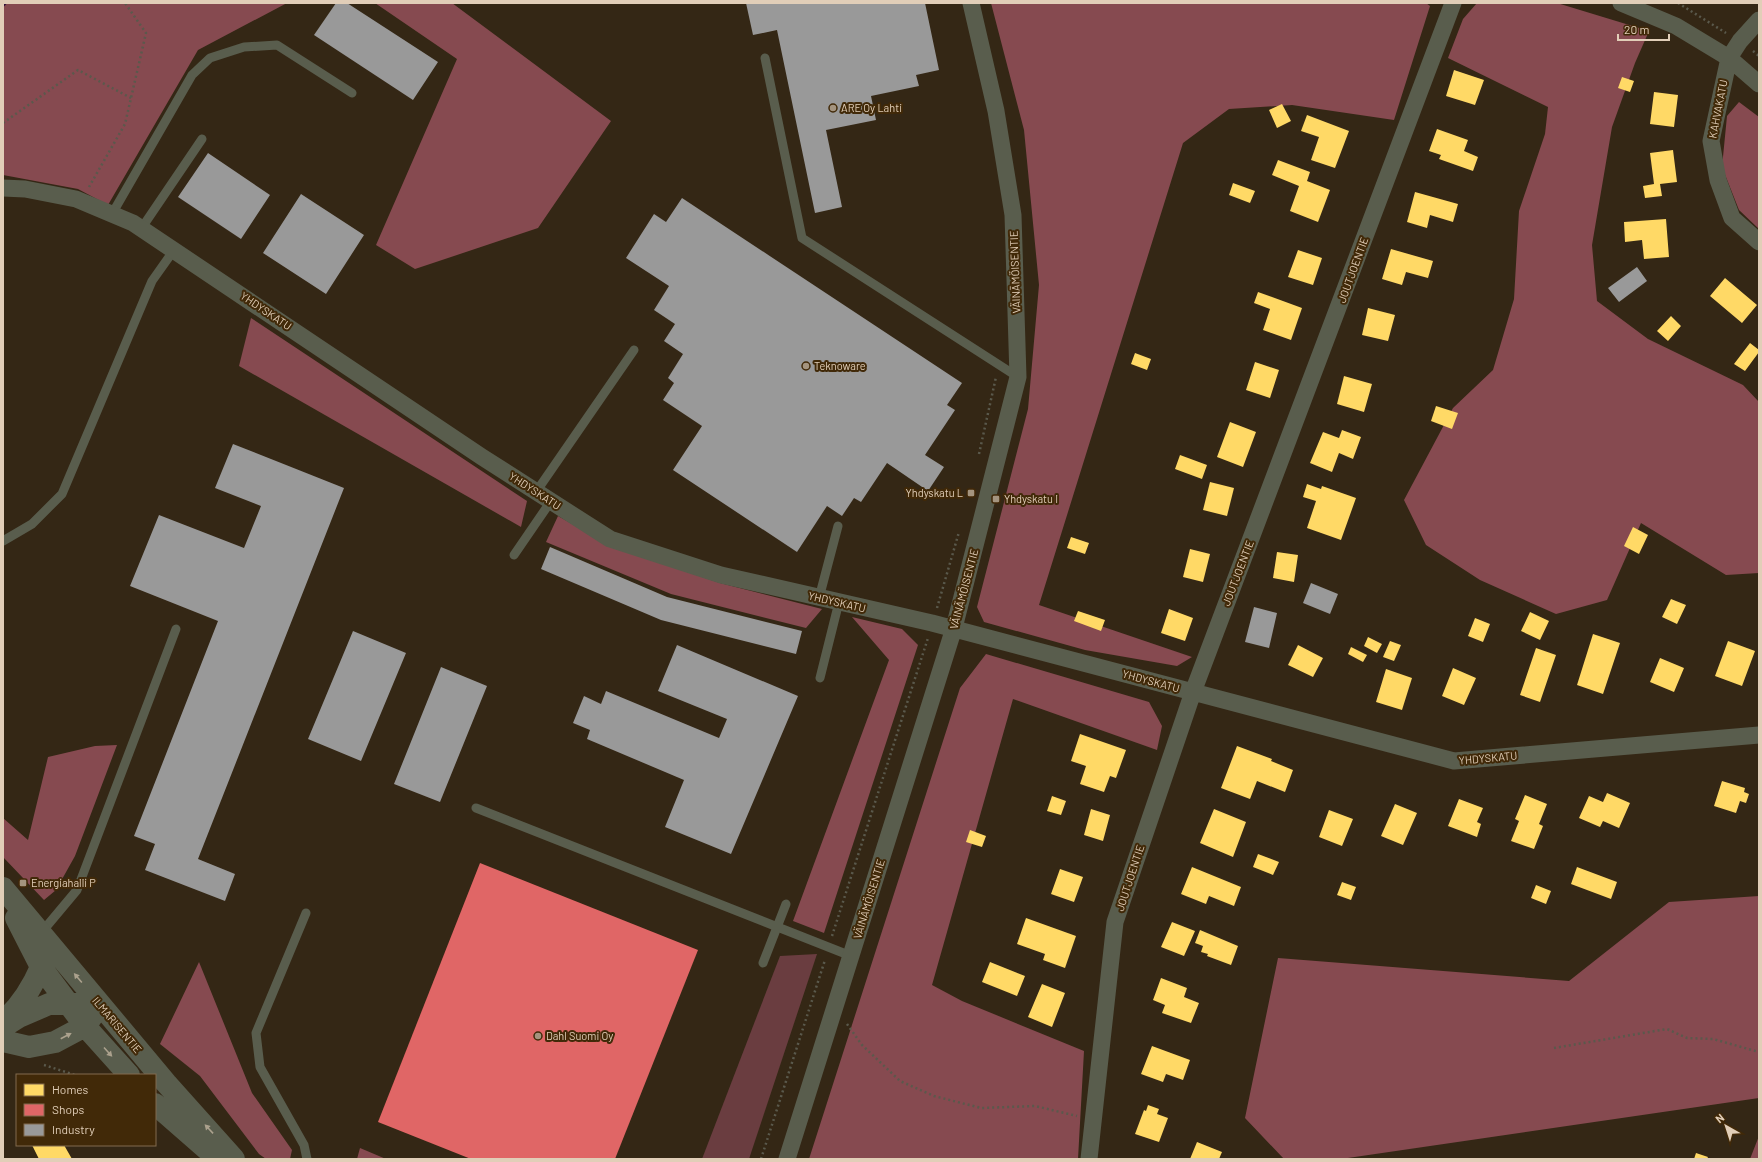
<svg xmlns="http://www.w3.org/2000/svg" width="1762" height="1162" font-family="Barlow,sans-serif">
	<rect width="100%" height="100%" fill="#342715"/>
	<path fill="#6a3d40" d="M817,954L749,1159H702L780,956Z"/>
	<path fill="#864a50" d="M3,3H287L198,50L108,205L78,189L3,175Z
		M375,3H452L611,121L538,228L415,269L376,245L457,59Z
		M991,3H1426L1430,6L1394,120L1292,105L1229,109L1183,143L1039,605L1192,657L1177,666L1085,650L984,622L977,607L1028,409L1039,285L1024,130Z
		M1477,3H1557L1649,31L1635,63L1612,127L1592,245L1597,301L1648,339L1743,385L1759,402V573L1726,575L1641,523L1607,600L1556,614L1480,580L1426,545L1404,500L1453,408L1493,370L1514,299L1519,211L1545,134L1548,107L1448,58L1463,19Z
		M1739,102L1759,117V229L1739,210L1722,167L1727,116Z
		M251,318L527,501L521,527L239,366Z
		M558,516L611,546L720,583L822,609L806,628L671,594L546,542Z
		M852,617L902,629L918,645L824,933L793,921L889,660Z
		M986,654L1149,702L1162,726L1157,750L1013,699L932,985L962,1001L1084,1051L1078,1159H809L960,688Z
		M117,745L75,856L56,890L44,900L3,857V818L28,840L48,757L95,746Z
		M1759,896V1098L1341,1159H1284L1245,1118L1278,958L1569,981L1669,902Z
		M199,962L252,1093L292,1150L290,1159H266L259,1154L200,1076L160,1044Z
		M1759,1136V1159H1750Z
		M360,1148L386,1159H357Z"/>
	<path fill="#ffd966" d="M1454,70L1484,80L1475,105L1446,96Z
		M1622,77L1634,81L1630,92L1618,88Z
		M1654,92L1678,95L1674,127L1650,124Z
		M1282,104L1291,121L1277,128L1269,110Z
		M1307,115L1349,131L1335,168L1311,160L1319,137L1301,131Z
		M1437,129L1468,140L1464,151L1478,157L1473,171L1439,159L1441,155L1429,151Z
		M1673,150L1677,182L1660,184L1662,196L1645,198L1643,186L1654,184L1650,153Z
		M1278,160L1310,172L1307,181L1330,190L1318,222L1290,211L1299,186L1272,175Z
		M1233,183L1255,191L1250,203L1229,195Z
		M1415,192L1458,204L1453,222L1430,215L1427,228L1407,222Z
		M1666,219L1669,257L1644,259L1642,240L1625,242L1624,222Z
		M1391,249L1433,261L1428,278L1406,272L1402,285L1382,279Z
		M1298,250L1322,258L1313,285L1288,277Z
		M1725,278L1757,305L1742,323L1710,296Z
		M1258,292L1302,308L1291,340L1263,330L1270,309L1254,303Z
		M1368,308L1395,315L1388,341L1362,335Z
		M1671,316L1681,326L1668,341L1657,331Z
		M1750,343L1759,350V352L1745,371L1734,364Z
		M1135,353L1151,359L1147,370L1131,364Z
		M1255,362L1279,370L1270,398L1246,390Z
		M1344,376L1372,384L1364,412L1337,404Z
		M1436,406L1458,413L1452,429L1431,421Z
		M1230,422L1256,432L1243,467L1217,457Z
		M1342,430L1361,437L1353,459L1339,453L1332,472L1310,463L1323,432L1339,438Z
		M1180,455L1207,465L1202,479L1175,469Z
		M1210,482L1234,488L1227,516L1203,510Z
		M1307,484L1321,489L1322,486L1356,498L1341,540L1307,528L1316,501L1303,497Z
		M1633,527L1648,535L1639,554L1624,546Z
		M1071,537L1089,543L1085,554L1067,548Z
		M1190,549L1210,554L1203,582L1183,577Z
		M1277,552L1298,555L1294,582L1273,578Z
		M1671,599L1686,605L1677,624L1662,617Z
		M1169,609L1193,618L1185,641L1161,633Z
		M1078,611L1105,620L1101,631L1074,621Z
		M1530,612L1549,621L1540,640L1521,631Z
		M1475,618L1490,624L1483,642L1468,636Z
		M1593,634L1620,643L1603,694L1577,685Z
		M1368,637L1382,644L1377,653L1364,646Z
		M1390,641L1401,645L1394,661L1383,657Z
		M1728,641L1755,651L1742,686L1715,676Z
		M1298,645L1323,658L1313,677L1288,665Z
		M1351,647L1367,655L1363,662L1348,654Z
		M1536,648L1556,655L1540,702L1520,695Z
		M1660,658L1684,668L1674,692L1650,682Z
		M1453,668L1476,678L1464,705L1442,696Z
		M1386,669L1412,678L1402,710L1376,702Z
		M1080,734L1126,750L1116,778L1110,776L1104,792L1080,784L1086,766L1071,761Z
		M1237,746L1272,759L1271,761L1293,770L1285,792L1257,781L1250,799L1221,788Z
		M1722,781L1745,788L1744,792L1749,794L1746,803L1740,801L1736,813L1714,806Z
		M1607,793L1630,803L1619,828L1603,821L1600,827L1579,818L1589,796L1603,802Z
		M1525,795L1547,804L1539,824L1543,826L1534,849L1511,841L1519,821L1515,819Z
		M1052,796L1066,801L1061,815L1047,811Z
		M1459,799L1483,808L1477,822L1481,824L1477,837L1448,826Z
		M1395,804L1417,813L1403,845L1381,836Z
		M1091,809L1110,815L1103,841L1084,835Z
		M1214,809L1246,822L1233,857L1200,843Z
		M1329,810L1353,819L1342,846L1319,837Z
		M970,830L986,836L982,847L966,842Z
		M1258,854L1279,862L1273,875L1253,867Z
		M1192,867L1241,887L1234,906L1209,896L1206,904L1181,894Z
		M1577,867L1617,882L1611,899L1571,884Z
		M1060,869L1083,877L1074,902L1051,894Z
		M1342,882L1356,887L1351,900L1337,895Z
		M1536,885L1551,891L1546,904L1531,898Z
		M1026,918L1076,936L1065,968L1043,960L1045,954L1017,944Z
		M1172,922L1195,931L1184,956L1161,947Z
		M1200,930L1238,946L1231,965L1207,956L1208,954L1201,952L1203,946L1195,943Z
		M990,962L1025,976L1017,996L982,982Z
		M1161,978L1187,988L1184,997L1199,1003L1191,1023L1162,1013L1165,1005L1153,1000Z
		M1042,984L1065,993L1052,1027L1028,1017Z
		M1152,1046L1190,1060L1183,1080L1166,1074L1163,1082L1141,1074Z
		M1148,1105L1159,1109L1157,1114L1168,1118L1159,1142L1135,1134L1144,1110L1146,1111Z
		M1197,1142L1222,1152L1219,1159H1190Z
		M32,1145H64L72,1159H39Z
		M1696,1153L1708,1157L1707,1159H1694Z"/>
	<path fill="#e06666" d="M480,863L698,950L615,1159H471L378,1122Z"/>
	<path fill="#999" d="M336,3H347L438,62L413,100L314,35Z
		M746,3H925L939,70L916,75L919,86L871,96L876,120L826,130L842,207L815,213L777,30L753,35Z
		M208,153L270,195L241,239L178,197Z
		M301,194L364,235L326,294L263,253Z
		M682,198L962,383L947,405L955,410L925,455L944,467L928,491L887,463L861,502L854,498L842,516L827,506L797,552L673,470L702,426L663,400L674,383L668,378L683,354L664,341L675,324L654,310L669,286L626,258L654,214L666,222Z
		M1637,267L1647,281L1619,302L1608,288Z
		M233,444L344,488L198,859L235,874L225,901L145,870L155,844L134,836L218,621L130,586L159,515L244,548L261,506L215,488Z
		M550,547L667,597L802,631L796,654L661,620L541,569Z
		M1311,583L1338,594L1330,614L1303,603Z
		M1254,607L1277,613L1269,648L1245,642Z
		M353,631L406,653L361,761L308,739Z
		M677,645L798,696L731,854L665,827L684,780L587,739L590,730L573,723L584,696L601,704L606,691L719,738L727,719L658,691Z
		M441,667L487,686L440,802L394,784Z"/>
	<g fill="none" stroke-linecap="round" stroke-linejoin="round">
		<path stroke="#2e103a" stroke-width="5" d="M3,4L4,3"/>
		<path stroke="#5a594c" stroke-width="2.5" stroke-dasharray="2 3" stroke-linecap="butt" d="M1678,3L1726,33
			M1753,51L1759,56
			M3,123L78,70L131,98
			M89,187L125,124L146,33L125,3
			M979,454L996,377
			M937,608L959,532
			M832,936L928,638
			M847,1024L862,1045L900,1081L934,1096L981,1108L1035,1106L1077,1116
			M1554,1048L1667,1029L1687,1038L1713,1039L1759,1052
			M44,1065L75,1075
			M761,1159L825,960"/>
		<path stroke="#595d4d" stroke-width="9" d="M765,58L802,238L1018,377
			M112,214L192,75L210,58L244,47L277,45L352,93
			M141,229L202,139
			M536,492L634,350
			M3,541L32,524L62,494L152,281L174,250
			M514,555L551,501
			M819,598L838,526
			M820,678L839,602
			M476,808L851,956
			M306,913L256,1033L260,1067L304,1145L307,1159
			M41,933L77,890L176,629
			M763,963L786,904"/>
		<path stroke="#595d4d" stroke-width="17" d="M1621,3L1676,26L1729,58L1759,84
			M1759,20L1740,41L1729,58L1711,141L1718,180L1732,218L1759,242
			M3,188L25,189L76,199L133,223L482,457L610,539L721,575L932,623L1454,761L1759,735
			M787,1159L954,628L1018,377L1013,215L996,111L971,3
			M1089,1159L1115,922L1193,692L1453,3"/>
		<path stroke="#595d4d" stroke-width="22" d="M3,888L166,1083L234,1159
			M16,918L41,967L85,1026L129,1075
			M5,1020C22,1004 32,988 41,967
			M3,1027L19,1017L49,1004H80
			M3,1041L29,1047L55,1042L85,1026L93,1015
			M155,1104L218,1159"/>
	</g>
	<defs><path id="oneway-solid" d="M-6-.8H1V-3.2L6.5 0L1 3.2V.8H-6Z"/></defs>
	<g fill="#aba18d">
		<use href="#oneway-solid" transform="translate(78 978) rotate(-130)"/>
		<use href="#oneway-solid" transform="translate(66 1036) rotate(-28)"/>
		<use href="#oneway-solid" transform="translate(108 1052) rotate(48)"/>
		<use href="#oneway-solid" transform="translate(209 1129) rotate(-133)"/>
	</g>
	<g fill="#a4947f" stroke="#412908" stroke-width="1.5">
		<circle cx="833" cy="108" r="4"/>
		<circle cx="806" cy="366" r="4"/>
		<rect x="967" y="489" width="8" height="8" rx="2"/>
		<rect x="992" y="495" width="8" height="8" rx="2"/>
		<rect x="19" y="879" width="8" height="8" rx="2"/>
		<circle cx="538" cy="1036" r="4"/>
	</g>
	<g text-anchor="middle" stroke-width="4" stroke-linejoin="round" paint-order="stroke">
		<g font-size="11" fill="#e1ceb8" stroke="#412908" text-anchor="start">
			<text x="841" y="112">ARE Oy Lahti</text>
			<text x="814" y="370">Teknoware</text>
			<text x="963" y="497" text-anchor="end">Yhdyskatu L</text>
			<text x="1004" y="503">Yhdyskatu I</text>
			<text x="31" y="887">Energiahalli P</text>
			<text x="546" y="1040">Dahl Suomi Oy</text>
		</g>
		<g font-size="11" fill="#e1ceb8" stroke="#412908">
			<text transform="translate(1718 109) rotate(-79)" y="4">KAHVAKATU</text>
			<text transform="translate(1353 270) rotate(-70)" y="4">JOUTJOENTIE</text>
			<text transform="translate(1015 272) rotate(-92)" y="4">VÄINÄMÖISENTIE</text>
			<text transform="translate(266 311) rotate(34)" y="4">YHDYSKATU</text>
			<text transform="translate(535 491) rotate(33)" y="4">YHDYSKATU</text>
			<text transform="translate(1238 573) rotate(-69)" y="4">JOUTJOENTIE</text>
			<text transform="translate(964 589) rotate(-75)" y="4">VÄINÄMÖISENTIE</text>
			<text transform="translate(837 602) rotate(13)" y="4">YHDYSKATU</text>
			<text transform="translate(1151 681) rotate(15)" y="4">YHDYSKATU</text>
			<text transform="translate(1488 758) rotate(-5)" y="4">YHDYSKATU</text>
			<text transform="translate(1130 878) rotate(-72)" y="4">JOUTJOENTIE</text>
			<text transform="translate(869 899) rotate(-73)" y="4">VÄINÄMÖISENTIE</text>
			<text transform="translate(117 1025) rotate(50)" y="4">ILMARISENTIE</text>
		</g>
	</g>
	<rect width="1762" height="1162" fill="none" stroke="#e1ceb8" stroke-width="8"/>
	<rect x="16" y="1074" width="140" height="72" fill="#412908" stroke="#816b4e"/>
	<rect x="24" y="1084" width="20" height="12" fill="#ffd966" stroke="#816b4e"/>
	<text x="52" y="1094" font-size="12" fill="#e1ceb8">Homes</text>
	<rect x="24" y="1104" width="20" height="12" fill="#e06666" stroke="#816b4e"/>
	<text x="52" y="1114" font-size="12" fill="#e1ceb8">Shops</text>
	<rect x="24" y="1124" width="20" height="12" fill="#999999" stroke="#816b4e"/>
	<text x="52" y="1134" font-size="12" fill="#e1ceb8">Industry</text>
	<g transform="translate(1726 1126) rotate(321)" stroke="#412908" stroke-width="3" paint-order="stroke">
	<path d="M0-3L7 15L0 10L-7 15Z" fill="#e1ceb8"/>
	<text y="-6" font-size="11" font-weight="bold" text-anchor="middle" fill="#e1ceb8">N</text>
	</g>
	<path d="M1618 34v6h51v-6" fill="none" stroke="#e1ceb8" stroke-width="2"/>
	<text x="1624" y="34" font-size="12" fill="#e1ceb8" stroke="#412908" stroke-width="3" paint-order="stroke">20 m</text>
</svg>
